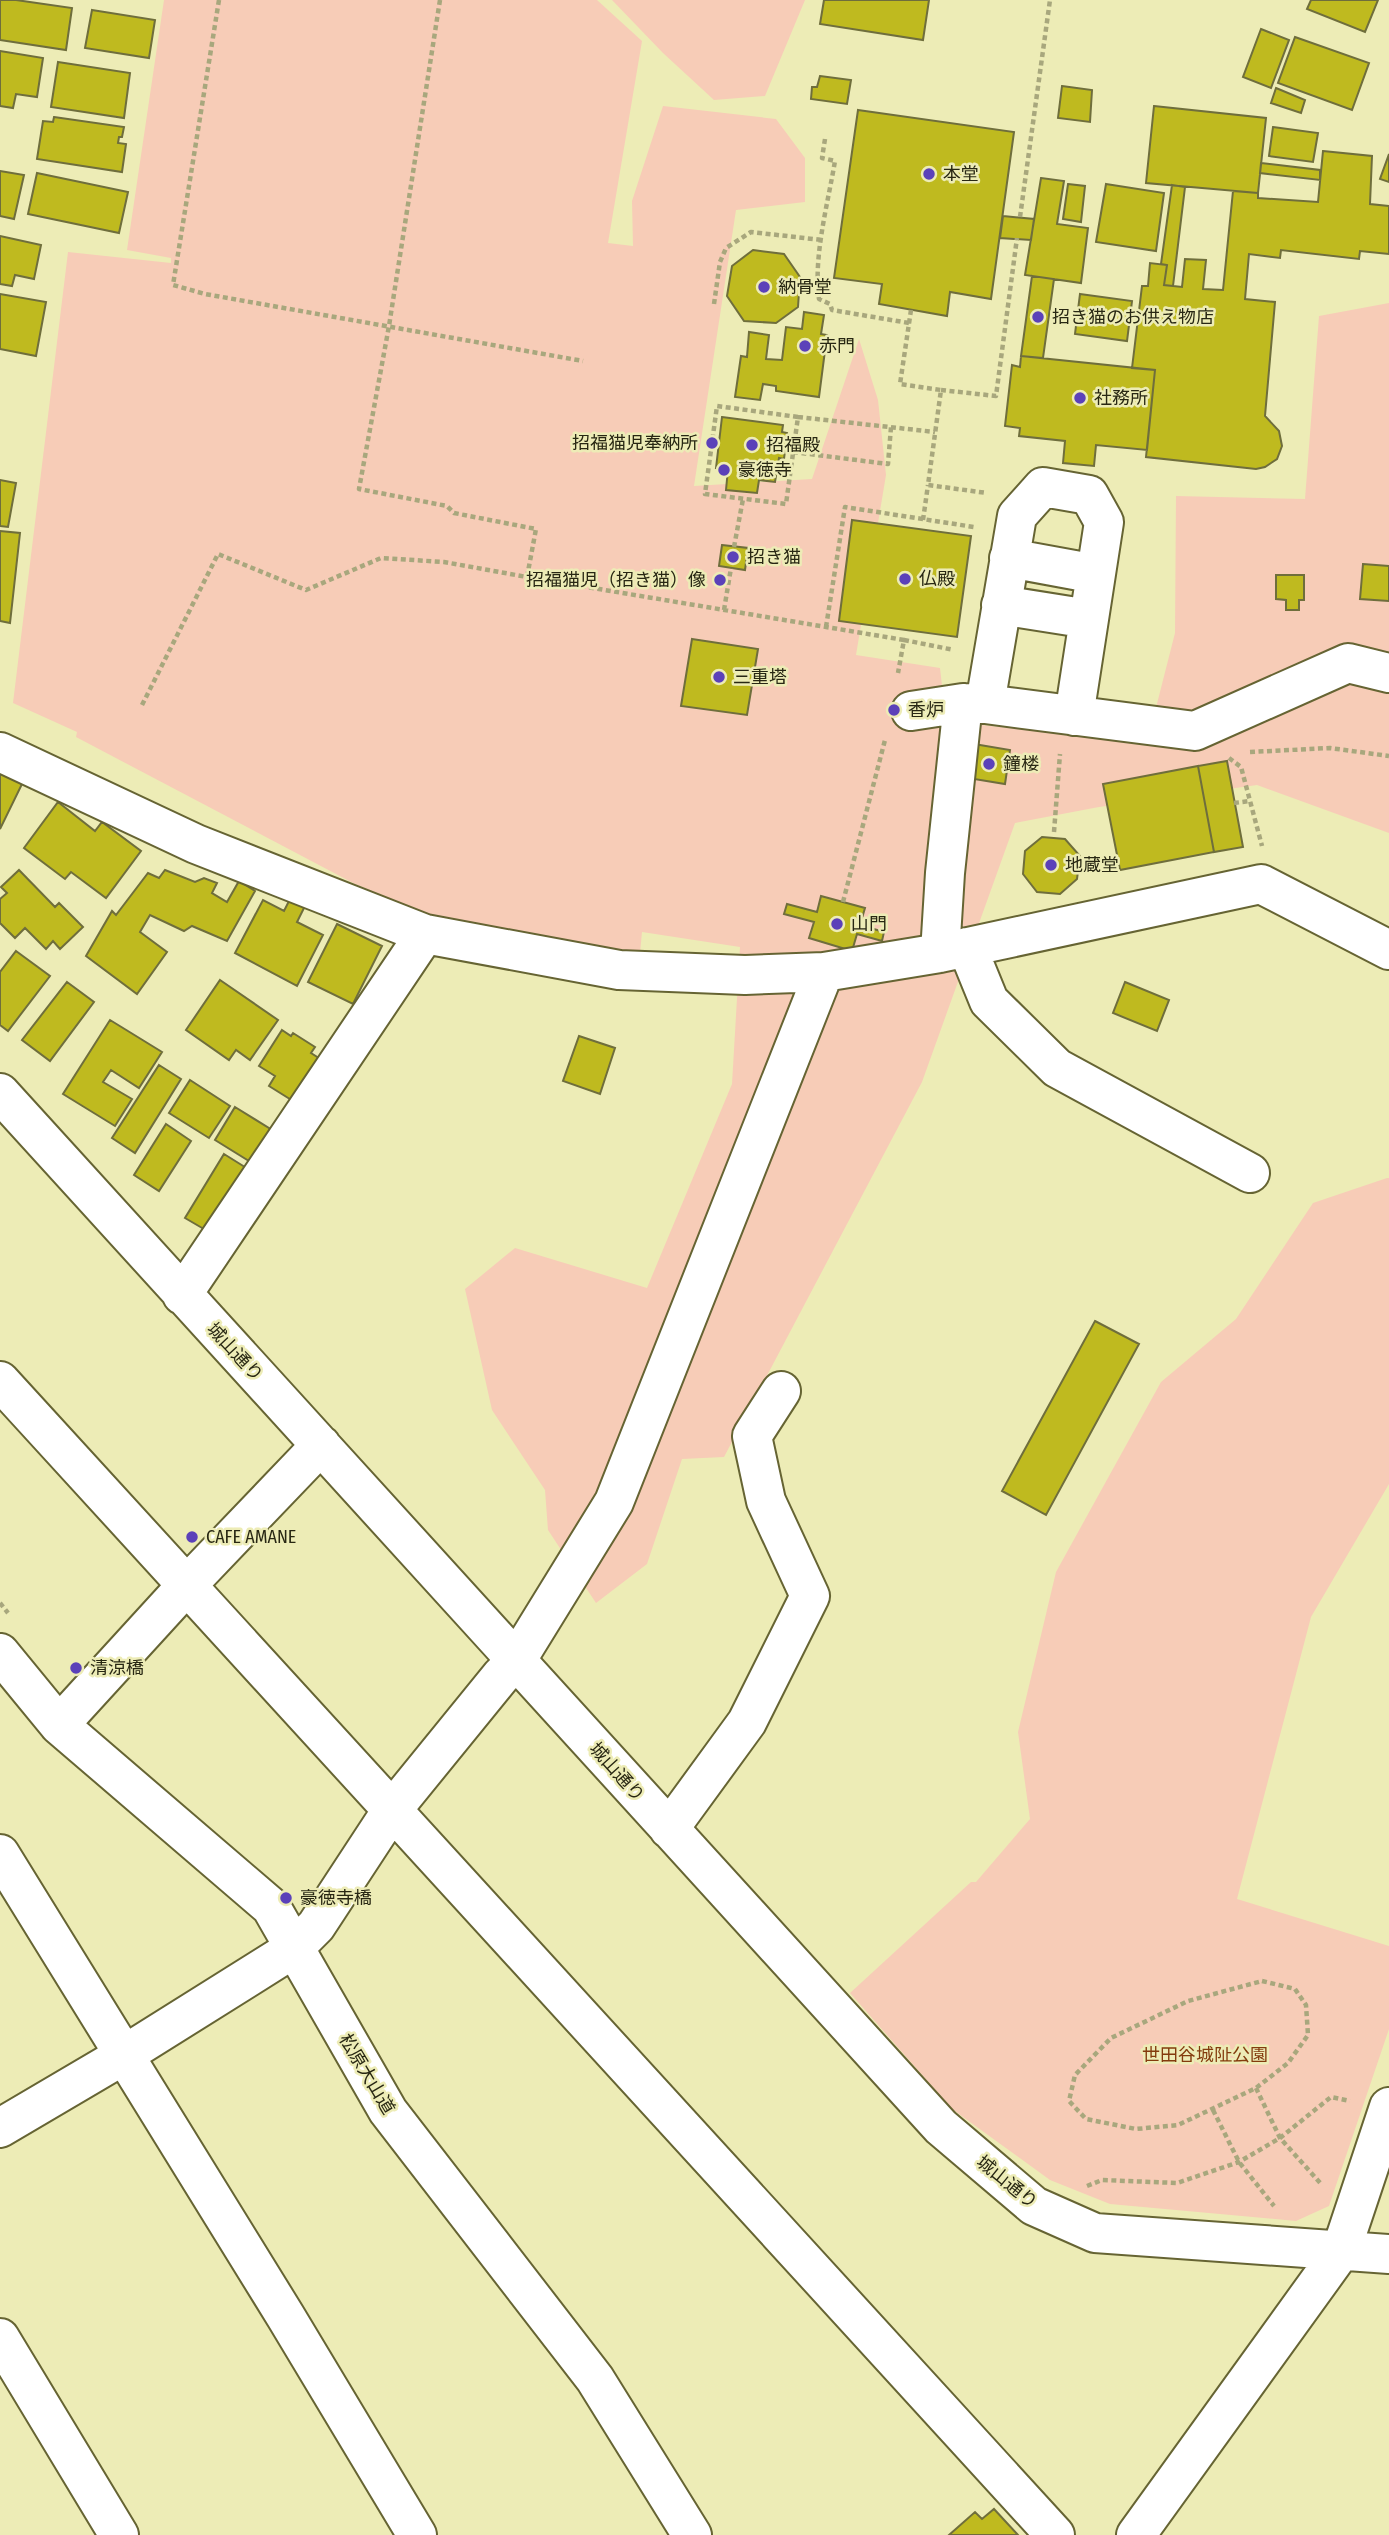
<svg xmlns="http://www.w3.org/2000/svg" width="1389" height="2535" font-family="'Fira Sans Condensed','Noto Sans JP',sans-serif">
	<rect width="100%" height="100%" fill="#edecb6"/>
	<path fill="#f7ccb7" d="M164,0H597L642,41L608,243L633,246L632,201L663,106L776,119L805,158V202L736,210L694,486L812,479L859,339L878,400L886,475L856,655L940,668L946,721L1147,743L1175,633L1176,496L1305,499L1319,316L1389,303V833L1257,785L1099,807L1015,823L922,1082L724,1457L682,1459L647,1564L596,1603L548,1530L545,1490L492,1410L465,1289L515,1248L647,1288L732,1084L740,947L642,932L640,953L433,916L355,884L76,737L77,732L13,703L68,252L171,263V258L127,250Z
		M612,0H805L765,96L714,100L663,53Z
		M1387,1178H1389V1484L1311,1617L1237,1899L1389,1946V2029L1329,2206L1296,2221L1110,2204L1050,2180L952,2109L850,1993L971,1882H976L1030,1819L1018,1732L1056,1572L1161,1382L1236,1319L1313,1203Z"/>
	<path fill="#bfba1f" stroke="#6f6e3c" stroke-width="2" d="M0,0H16L72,8L66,50L0,40Z
		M824,0H929L923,40L820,24Z
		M1311,0H1378L1365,32L1307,9Z
		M92,10L155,20L149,58L85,48Z
		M1261,29L1289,40L1271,88L1243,77Z
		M1295,37L1369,63L1352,110L1278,83Z
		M0,51L43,58L37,97L16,94L13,108L0,106Z
		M58,62L130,73L124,118L51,107Z
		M820,76L851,80L847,104L811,99L812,87H817Z
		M1062,86L1092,90L1090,122L1058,118Z
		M1276,88L1305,100L1301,113L1271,103Z
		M1154,106L1266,118L1258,193L1146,183Z
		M858,110L1014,132L991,299L950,292L947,316L879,304L882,284L834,278Z
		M54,117L124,127L122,137H119L118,143L126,144L122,172L37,159L43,121L53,122Z
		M1273,127L1318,133L1313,162L1269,156Z
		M1323,151L1372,156L1370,204L1389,206V254L1360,251L1359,259L1281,250L1280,258L1249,254L1245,299L1275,302L1265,416L1279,431L1282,446L1277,459L1265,467L1256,469L1146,457L1155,370L1132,368L1142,286H1148L1150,263L1167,265L1164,285L1182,287L1185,259L1206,260L1203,289L1223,290L1233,191L1258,193V198L1318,202Z
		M1389,154V182L1380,179Z
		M1261,163L1320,170V180L1260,173Z
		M0,171L24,175L14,219L0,216Z
		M37,173L128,192L119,233L28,214Z
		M1041,178L1064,181L1057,224L1088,228L1081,283L1025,275Z
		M1068,184L1085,186L1081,222L1063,219Z
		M1106,184L1164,193L1156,251L1096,242Z
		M1172,185L1185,187L1173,286L1164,285L1167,265L1161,264Z
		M1003,216L1034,219L1031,240L1000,238Z
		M0,236L41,245L34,279L15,275L12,286L0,284Z
		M753,250L784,254L800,277L798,307L776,323L744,321L727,296L732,266Z
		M1032,276L1054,279L1043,358L1021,356Z
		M0,294L46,302L36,356L0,349Z
		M1080,294L1132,301L1127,341L1075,334Z
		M804,312L824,315L821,334L827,335L819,397L776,391V386L763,384L760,400L735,397L741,356L747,357L749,332L769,335L766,359L782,360L786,327L802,329Z
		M1021,356L1155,370L1147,450L1096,445L1094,466L1063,463L1065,441L1019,436L1020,428L1005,426L1012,365L1020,367Z
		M722,417L783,425L782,432L787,433L784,459L779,458L775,482L759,480L757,493L726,490L728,469L716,468Z
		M0,480L16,483L8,527L0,526Z
		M852,520L971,536L957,637L839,621Z
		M0,531L20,533L10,623L0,621Z
		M722,545L748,548L745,570L719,566Z
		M1363,564L1389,566V601L1360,599Z
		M1276,575H1304V600H1299V610H1286V600L1276,599Z
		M692,639L758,649L747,715L681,706Z
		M974,744L1010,750L1005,784L968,778Z
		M1227,761L1243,847L1214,852L1198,766Z
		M1198,766L1214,852L1120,870L1103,784Z
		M0,771L23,782L0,829Z
		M58,802L95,831L102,822L141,851L106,898L71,872L65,879L24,848Z
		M1042,837L1065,839L1080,856L1077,879L1060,894L1037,892L1023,874L1025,851Z
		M19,870L55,907L59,903L83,927L60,949L53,941L46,949L25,928L15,938L0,923V899L7,893L1,887Z
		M165,870L195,882L204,878L217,883L212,893L227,902L239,881L255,891L227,941L192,926L184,931L150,915L140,932L167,952L137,994L86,956L112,911L116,915L148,873L159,878Z
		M821,896L865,908L860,925L884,932L882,941L857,934L852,951L809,938L814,922L784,914L787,904L817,912Z
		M290,899L305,906L297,922L323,935L297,986L235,953L263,900L284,911Z
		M337,924L382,946L353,1004L308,982Z
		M16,951L50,976L8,1031L0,1025V972Z
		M220,980L278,1020L250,1060L236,1050L229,1060L186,1030Z
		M67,982L94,1002L50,1061L22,1040Z
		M1125,982L1169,1000L1157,1031L1113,1013Z
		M110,1020L162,1052L139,1088L111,1070L103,1082L132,1099L115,1126L63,1094Z
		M282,1030L291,1036L293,1033L315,1047L311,1053L325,1062L293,1101L269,1086L275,1076L259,1066Z
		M579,1036L615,1048L600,1094L563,1081Z
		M159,1065L181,1079L135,1153L112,1138Z
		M190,1080L230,1106L209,1138L169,1113Z
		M235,1107L277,1133L257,1166L215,1140Z
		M166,1124L191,1141L159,1191L134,1175Z
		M224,1154L248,1169L209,1232L185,1218Z
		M1095,1321L1139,1344L1046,1515L1002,1491Z
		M994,2509L1018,2535H949L975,2512L982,2519Z"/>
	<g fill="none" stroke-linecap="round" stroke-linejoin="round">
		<g stroke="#666433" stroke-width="42">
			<path id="minor" d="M1009,558L1096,574
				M1001,605L1089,619
				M985,704L1017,516L1043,487L1089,495L1104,522L1074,716
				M911,711L963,703L985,704L1195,731L1348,663L1389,673
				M0,752L196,844L425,934L619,970L745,975L824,972L940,953L1261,884L1389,950
				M967,947L989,1001L1057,1068L1250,1173
				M940,953L945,873L963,703
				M0,1093L941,2127L1034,2206L1095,2233L1389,2254
				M182,1295L425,934
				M0,1381L1055,2535
				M0,1653L59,1725L271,1907L388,2111L595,2379L692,2535
				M59,1725L186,1586L321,1445
				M669,1829L747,1722L810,1596L766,1501L752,1436L781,1391
				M0,1854L286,2317L417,2535
				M0,2128L124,2055L293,1949L316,1926L392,1810L501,1676L516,1661L614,1502L824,972
				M0,2338L119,2535
				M1136,2535L1341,2251L1389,2107"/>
		</g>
		<path stroke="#a8a77d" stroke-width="4.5" stroke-dasharray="5 3.5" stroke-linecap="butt" d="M219,0L173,285L205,294L583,361
			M440,0L389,326L359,489L447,506L454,513L536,529L527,577L904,640L898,673
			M825,139L822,158L835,161C828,203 813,257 819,299L830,304L832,310L909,323
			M1020,217L1050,0
			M714,304L720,262L726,248L751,232L822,240
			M911,310L900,384L941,390L928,485L987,493
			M941,390L996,396L1017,238
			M798,417L717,406L705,494L786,504L798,417L935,432
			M793,452L888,464L891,427
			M923,520L928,485
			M734,547L743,499
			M724,610L731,568
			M826,627L845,507L974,527
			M904,640L954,650
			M142,705L218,554L306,590L381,558L444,562L527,577
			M1250,752L1330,748L1389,756
			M1229,758L1241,767L1262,846
			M1234,803L1250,801
			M1054,832L1060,754
			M843,902L885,740
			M0,1603L8,1613
			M1262,1981L1295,1989L1306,2005L1308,2035L1288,2063L1256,2088L1178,2125L1136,2129L1086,2119L1069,2101L1075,2075L1111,2038L1188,2001Z
			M1256,2088L1280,2138L1322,2185
			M1213,2110L1239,2162L1274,2206
			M1087,2186L1102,2180L1177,2183L1239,2162L1280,2138L1331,2097L1350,2101"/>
		<use href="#minor" stroke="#fff" stroke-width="38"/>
	</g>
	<g fill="#5b41b9" stroke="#edecb6" stroke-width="2.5">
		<circle cx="929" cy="174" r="7"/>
		<circle cx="764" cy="287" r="7"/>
		<circle cx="1038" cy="317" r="7"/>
		<circle cx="805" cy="346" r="7"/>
		<circle cx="1080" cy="398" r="7"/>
		<circle cx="712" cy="443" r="7"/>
		<circle cx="752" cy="445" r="7"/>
		<circle cx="724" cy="470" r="7"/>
		<circle cx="733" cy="557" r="7"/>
		<circle cx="905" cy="579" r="7"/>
		<circle cx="720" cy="580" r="7"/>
		<circle cx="719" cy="677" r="7"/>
		<circle cx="894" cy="710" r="7"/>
		<circle cx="989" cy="764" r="7"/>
		<circle cx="1051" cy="865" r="7"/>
		<circle cx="837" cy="924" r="7"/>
		<circle cx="192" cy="1537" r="7"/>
		<circle cx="76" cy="1668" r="7"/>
		<circle cx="286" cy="1898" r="7"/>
	</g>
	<g text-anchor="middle" stroke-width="5" stroke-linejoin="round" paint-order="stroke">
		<g font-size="18" fill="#282713" stroke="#edecb6" text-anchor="start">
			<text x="943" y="180">本堂</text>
			<text x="778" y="293">納骨堂</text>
			<text x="1052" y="323">招き猫のお供え物店</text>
			<text x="819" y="352">赤門</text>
			<text x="1094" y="404">社務所</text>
			<text x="698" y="449" text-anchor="end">招福猫児奉納所</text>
			<text x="766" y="451">招福殿</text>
			<text x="738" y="476">豪徳寺</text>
			<text x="747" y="563">招き猫</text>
			<text x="919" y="585">仏殿</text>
			<text x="706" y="586" text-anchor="end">招福猫児（招き猫）像</text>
			<text x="733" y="683">三重塔</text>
			<text x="908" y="716">香炉</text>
			<text x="1003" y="770">鐘楼</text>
			<text x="1065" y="871">地蔵堂</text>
			<text x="851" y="930">山門</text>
			<text x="206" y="1543">CAFE AMANE</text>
			<text x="90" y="1674">清涼橋</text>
			<text x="300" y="1904">豪徳寺橋</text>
		</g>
		<g font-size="18" fill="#282713" stroke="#edecb6">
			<text transform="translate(235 1352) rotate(47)" y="6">城山通り</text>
			<text transform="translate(617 1772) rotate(48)" y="6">城山通り</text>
			<text transform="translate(367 2074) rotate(59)" y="6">松原大山道</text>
			<text transform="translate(1007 2182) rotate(39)" y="6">城山通り</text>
		</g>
		<g font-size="18" fill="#833b0d" stroke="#edecb6">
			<text x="1205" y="2061">世田谷城阯公園</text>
		</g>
	</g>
</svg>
